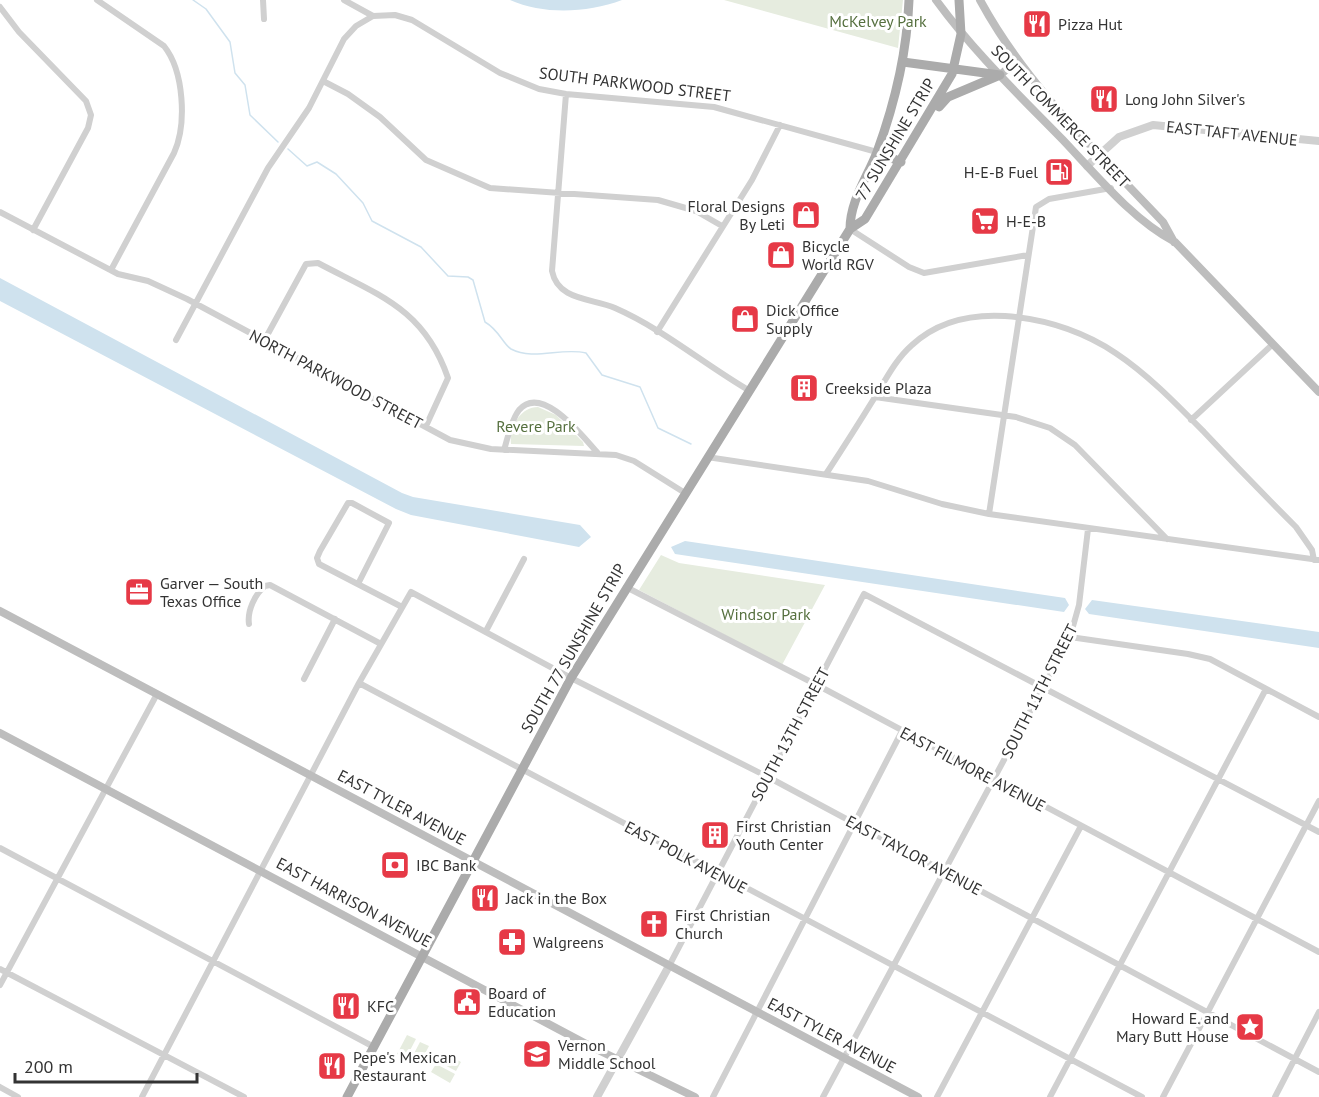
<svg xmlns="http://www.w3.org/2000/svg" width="1319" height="1097" font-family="'PT Sans',sans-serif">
	<rect width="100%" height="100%" fill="#fff"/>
	<path fill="#e6ecdf" d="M724,0H903L898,48Z
		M538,407L556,415L583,442L584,446L511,444C509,428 520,407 538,407Z
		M661,555L679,563L825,585L782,665L639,590Z
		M407,1035L416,1039L406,1058L397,1054Z
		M420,1042L429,1046L419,1065L410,1061Z
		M442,1052L461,1062L456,1071L437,1061Z
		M436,1064L455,1074L450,1083L431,1072Z"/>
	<path fill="#cfe2ee" d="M510,0H622C587,13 544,15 510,0Z
		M0,278L402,493L413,497L580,525L591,537L579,547L411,515L396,509L0,301Z
		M685,541L1065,598L1069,605L1064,612L675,554L671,547Z
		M1092,600L1319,632V648L1089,614L1085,609Z"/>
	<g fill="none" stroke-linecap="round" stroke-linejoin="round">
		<path stroke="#cfe2ee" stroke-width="1.5" d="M193,0L206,9L230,42L235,73L245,85L250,115L278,142
			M288,149L307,166L317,162L336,174L363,203L372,221L421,247L448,276L468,277L473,280L485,322C499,330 503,344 511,349C534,361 561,347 586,353L602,375L640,387L658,428L691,444"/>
		<path stroke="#d0d0d0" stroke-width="6" d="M97,0L164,46C184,71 187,124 174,153L111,270
			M263,0L264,19
			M344,0L373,16L395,15L412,20L500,73L539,89L566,94L714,107L877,152
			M0,7L19,32L86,101L91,115L88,128L33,230
			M323,81L348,94L380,117L426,160L490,188L658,200L696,211L722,226
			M566,94L552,271C558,301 592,298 615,308C663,329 705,365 750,391
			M0,212L118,274L148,281L187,299L450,440L491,449L616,455L634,461L685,493
			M850,229L909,267L924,273L1028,255
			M657,332L752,180L780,125
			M176,340L268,168L309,108L344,39L356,26L373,16
			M264,341L306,264L318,263C378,295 424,308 448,378L426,426
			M875,397L1016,417L1050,428L1075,445L1167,539
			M1191,420L1273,344
			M504,450C508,437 511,420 519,410C542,383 583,437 597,452
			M707,457L868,481L942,504L989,514L1319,560
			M826,474C843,448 859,423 875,397C886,379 896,359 912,345C938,321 971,314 1005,316C1097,323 1143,370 1204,432C1234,464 1265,496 1296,527L1312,550L1314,560
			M989,514L1036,207L1049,199L1111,188
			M358,584L389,523L352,503H348L320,551L317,558L319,564L402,607
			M626,587L817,685L1319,952
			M249,624C247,611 255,594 265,586L270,585L381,644
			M486,631L524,559
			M1070,637L1188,654L1210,659L1319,717
			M304,679L335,619
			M359,683L1142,1097
			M0,848L374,1047
			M669,966L864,594L1319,832
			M0,969L244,1097
			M0,985L157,694
			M0,1087L18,1097
			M142,1097L359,683L411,592L571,678L768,777L1319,1072
			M713,1097L902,731
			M823,1097L1070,637L1079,605L1088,529
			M937,1097L1081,826
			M1050,1097L1266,689
			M1163,1097L1319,801
			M1275,1097L1319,1012"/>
		<path stroke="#d0d0d0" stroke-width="8" d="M1087,166L1119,137L1153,125L1319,141
			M597,1097L669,966"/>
		<path stroke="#bdbdbd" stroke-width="8" d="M936,0C973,51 1019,95 1063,140C1096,175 1133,220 1175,242L1319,392
			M980,0C1026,85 1097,152 1163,222L1174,242
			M1000,75L1018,60
			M0,611L918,1097
			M0,733L590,1046L695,1097"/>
		<path stroke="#ababab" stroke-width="9" d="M903,62L1000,75
			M939,107L948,97L1000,75
			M877,152L901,162
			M850,229C850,201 867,178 877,152C895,103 907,53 909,0
			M347,1097L571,678L850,229L865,219L952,74L961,34L959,0"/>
	</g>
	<defs>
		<g id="restaurant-square" transform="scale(1.5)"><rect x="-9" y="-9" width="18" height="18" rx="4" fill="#e63946" stroke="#fff"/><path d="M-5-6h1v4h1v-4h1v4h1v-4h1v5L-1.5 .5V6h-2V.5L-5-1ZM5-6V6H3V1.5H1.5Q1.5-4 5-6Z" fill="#fff"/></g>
		<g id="fuel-square" transform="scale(1.5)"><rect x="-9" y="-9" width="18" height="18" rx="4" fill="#e63946" stroke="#fff"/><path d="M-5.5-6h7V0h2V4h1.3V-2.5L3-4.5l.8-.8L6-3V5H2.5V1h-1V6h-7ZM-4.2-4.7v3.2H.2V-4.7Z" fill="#fff"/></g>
		<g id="shop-square" transform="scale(1.5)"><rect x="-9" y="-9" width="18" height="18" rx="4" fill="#e63946" stroke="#fff"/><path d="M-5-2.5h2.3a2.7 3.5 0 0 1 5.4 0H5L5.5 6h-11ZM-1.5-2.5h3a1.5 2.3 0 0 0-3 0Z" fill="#fff"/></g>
		<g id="supermarket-square" transform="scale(1.5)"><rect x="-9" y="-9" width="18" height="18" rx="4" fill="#e63946" stroke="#fff"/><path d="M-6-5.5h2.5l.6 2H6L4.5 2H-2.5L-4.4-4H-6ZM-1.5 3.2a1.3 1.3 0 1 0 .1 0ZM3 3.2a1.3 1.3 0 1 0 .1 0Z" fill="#fff"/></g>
		<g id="building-square" transform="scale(1.5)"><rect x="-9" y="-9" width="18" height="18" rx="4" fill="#e63946" stroke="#fff"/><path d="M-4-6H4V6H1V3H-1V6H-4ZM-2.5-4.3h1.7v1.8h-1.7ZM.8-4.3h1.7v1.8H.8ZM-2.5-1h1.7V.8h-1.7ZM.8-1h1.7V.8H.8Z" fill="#fff"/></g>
		<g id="office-square" transform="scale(1.5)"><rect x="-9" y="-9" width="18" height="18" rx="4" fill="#e63946" stroke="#fff"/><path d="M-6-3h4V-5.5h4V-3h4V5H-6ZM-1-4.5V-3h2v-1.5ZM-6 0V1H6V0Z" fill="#fff"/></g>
		<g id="bank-square" transform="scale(1.5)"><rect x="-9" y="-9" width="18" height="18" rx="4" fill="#e63946" stroke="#fff"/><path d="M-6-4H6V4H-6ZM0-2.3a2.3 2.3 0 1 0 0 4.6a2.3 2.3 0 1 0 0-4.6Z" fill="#fff"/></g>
		<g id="church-square" transform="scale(1.5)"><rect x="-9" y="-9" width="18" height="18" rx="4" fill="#e63946" stroke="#fff"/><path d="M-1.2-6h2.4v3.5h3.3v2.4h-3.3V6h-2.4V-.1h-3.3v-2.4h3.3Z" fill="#fff"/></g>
		<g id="pharmacy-square" transform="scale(1.5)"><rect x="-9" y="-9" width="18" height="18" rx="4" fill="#e63946" stroke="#fff"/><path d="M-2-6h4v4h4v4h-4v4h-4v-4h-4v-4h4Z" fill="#fff"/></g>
		<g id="civic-square" transform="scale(1.5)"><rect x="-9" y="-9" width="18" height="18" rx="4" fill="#e63946" stroke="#fff"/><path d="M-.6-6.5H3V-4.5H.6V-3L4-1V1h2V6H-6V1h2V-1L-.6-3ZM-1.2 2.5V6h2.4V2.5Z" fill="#fff"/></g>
		<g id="sight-square" transform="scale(1.5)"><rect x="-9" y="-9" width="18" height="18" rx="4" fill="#e63946" stroke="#fff"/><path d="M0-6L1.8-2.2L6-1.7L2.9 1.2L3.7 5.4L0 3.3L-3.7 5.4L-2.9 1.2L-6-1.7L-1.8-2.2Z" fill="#fff"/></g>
		<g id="school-square" transform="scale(1.5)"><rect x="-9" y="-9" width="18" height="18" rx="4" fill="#e63946" stroke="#fff"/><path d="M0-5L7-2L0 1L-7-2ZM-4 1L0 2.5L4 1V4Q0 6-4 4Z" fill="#fff"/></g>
	</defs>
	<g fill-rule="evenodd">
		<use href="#restaurant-square" x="1037" y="24"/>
		<use href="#restaurant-square" x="1104" y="99"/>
		<use href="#fuel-square" x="1059" y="172"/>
		<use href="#shop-square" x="806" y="215"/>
		<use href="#supermarket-square" x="985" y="221"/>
		<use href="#shop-square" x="781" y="255"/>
		<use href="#shop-square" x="745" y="319"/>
		<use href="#building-square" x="804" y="388"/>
		<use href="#office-square" x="139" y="592"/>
		<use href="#building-square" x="715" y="835"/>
		<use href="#bank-square" x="395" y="865"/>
		<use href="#restaurant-square" x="485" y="898"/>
		<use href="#church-square" x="654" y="924"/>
		<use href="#pharmacy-square" x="512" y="942"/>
		<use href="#civic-square" x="467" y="1002"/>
		<use href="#restaurant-square" x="346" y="1006"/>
		<use href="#sight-square" x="1250" y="1027"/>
		<use href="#school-square" x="537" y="1054"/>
		<use href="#restaurant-square" x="332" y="1066"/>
	</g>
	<g text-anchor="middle" stroke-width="6" stroke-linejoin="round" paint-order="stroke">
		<g font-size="16" fill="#56703f" stroke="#fff">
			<text x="878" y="27">McKelvey Park</text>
			<text x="536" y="432">Revere Park</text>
			<text x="766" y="620">Windsor Park</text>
		</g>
		<g font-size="16" fill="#333" stroke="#fff" text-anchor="start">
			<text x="1058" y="30">Pizza Hut</text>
			<text x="1125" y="105">Long John Silver's</text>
			<text x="1038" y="178" text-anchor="end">H-E-B Fuel</text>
			<text x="785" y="212" text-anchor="end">Floral Designs<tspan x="785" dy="18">By Leti</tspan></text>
			<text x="1006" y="227">H-E-B</text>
			<text x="802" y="252">Bicycle<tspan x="802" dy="18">World RGV</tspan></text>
			<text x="766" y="316">Dick Office<tspan x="766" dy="18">Supply</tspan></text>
			<text x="825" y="394">Creekside Plaza</text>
			<text x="160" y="589">Garver — South<tspan x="160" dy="18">Texas Office</tspan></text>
			<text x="736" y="832">First Christian<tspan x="736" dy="18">Youth Center</tspan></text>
			<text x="416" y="871">IBC Bank</text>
			<text x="506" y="904">Jack in the Box</text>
			<text x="675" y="921">First Christian<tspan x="675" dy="18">Church</tspan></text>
			<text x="533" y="948">Walgreens</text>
			<text x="488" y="999">Board of<tspan x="488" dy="18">Education</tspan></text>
			<text x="367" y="1012">KFC</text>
			<text x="1229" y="1024" text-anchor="end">Howard E. and<tspan x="1229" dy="18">Mary Butt House</tspan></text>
			<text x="558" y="1051">Vernon<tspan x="558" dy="18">Middle School</tspan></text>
			<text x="353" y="1063">Pepe's Mexican<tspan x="353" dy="18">Restaurant</tspan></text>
		</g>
		<g font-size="16" fill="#333" stroke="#fff">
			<text transform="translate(635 84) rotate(7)" y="6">SOUTH PARKWOOD STREET</text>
			<text transform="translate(1061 116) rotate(46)" y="6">SOUTH COMMERCE STREET</text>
			<text transform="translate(1232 133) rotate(6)" y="6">EAST TAFT AVENUE</text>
			<text transform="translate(895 139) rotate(-59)" y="6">77 SUNSHINE STRIP</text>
			<text transform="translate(336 379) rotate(28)" y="6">NORTH PARKWOOD STREET</text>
			<text transform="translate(573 648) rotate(-60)" y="6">SOUTH 77 SUNSHINE STRIP</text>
			<text transform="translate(1039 691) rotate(-63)" y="6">SOUTH 11TH STREET</text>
			<text transform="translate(790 734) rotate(-62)" y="6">SOUTH 13TH STREET</text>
			<text transform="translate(973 769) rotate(28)" y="6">EAST FILMORE AVENUE</text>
			<text transform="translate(402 807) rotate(28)" y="6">EAST TYLER AVENUE</text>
			<text transform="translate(914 855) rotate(28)" y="6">EAST TAYLOR AVENUE</text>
			<text transform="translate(686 857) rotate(28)" y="6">EAST POLK AVENUE</text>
			<text transform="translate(354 902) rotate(28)" y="6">EAST HARRISON AVENUE</text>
			<text transform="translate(832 1035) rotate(28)" y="6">EAST TYLER AVENUE</text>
		</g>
	</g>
	<path d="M15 1073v9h182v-9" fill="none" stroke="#333333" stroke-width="3"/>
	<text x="24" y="1073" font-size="18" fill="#333333" stroke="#ffffff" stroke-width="4.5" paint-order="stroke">200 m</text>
</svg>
